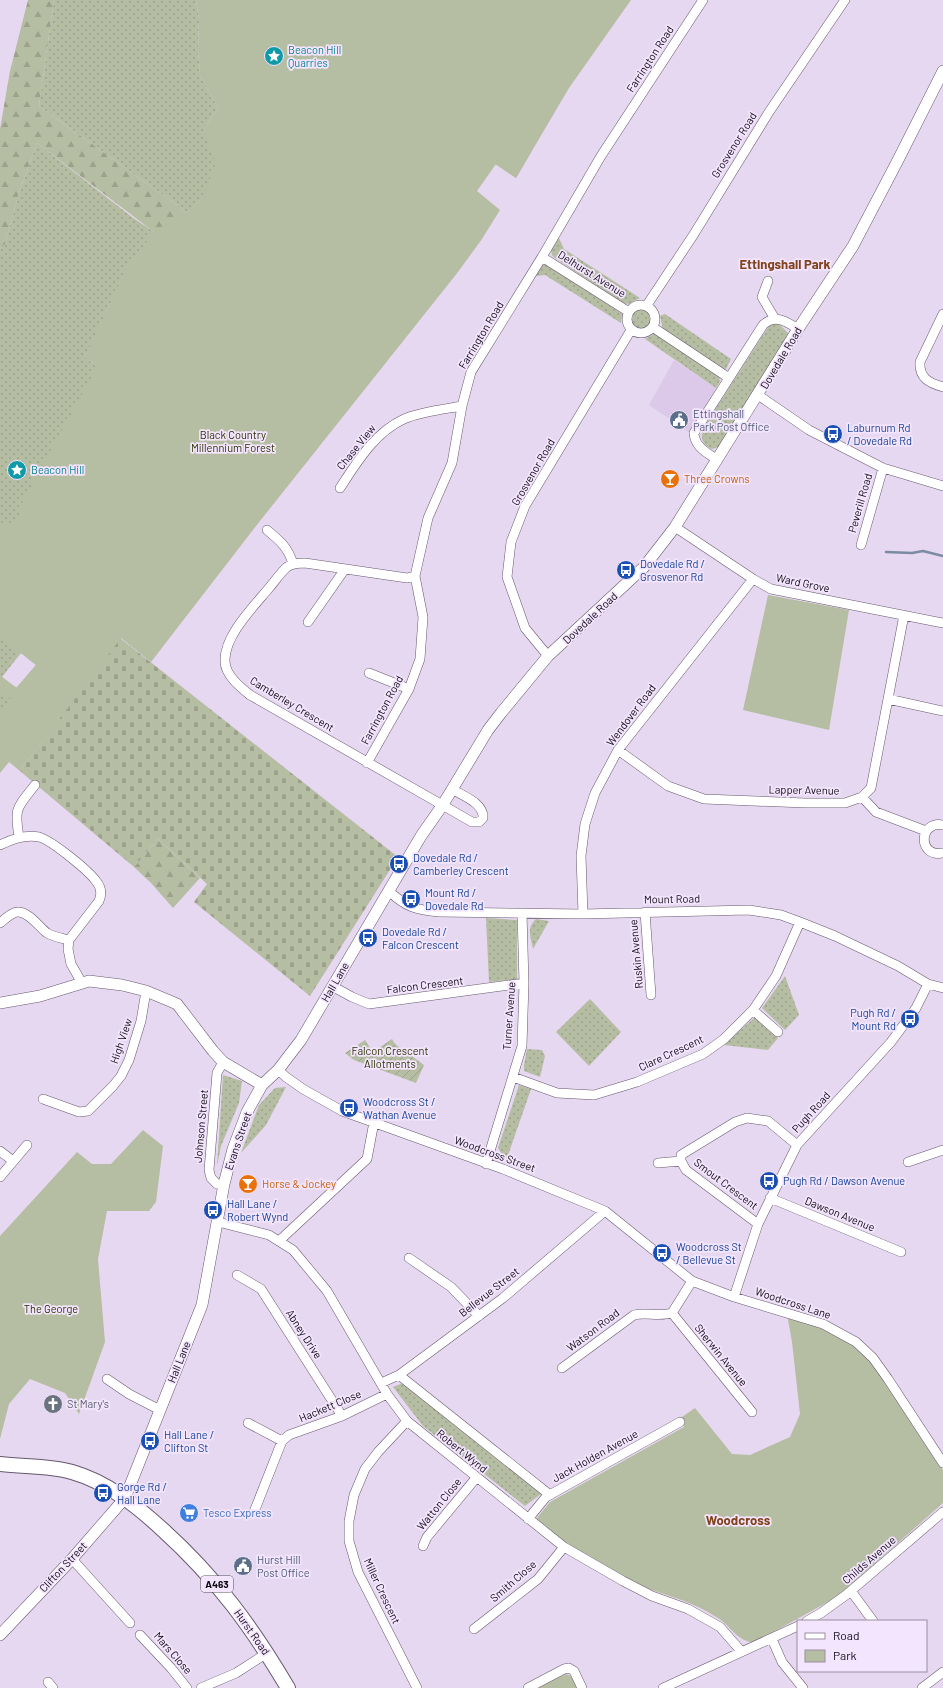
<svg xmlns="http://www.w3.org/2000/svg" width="943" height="1688" font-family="Barlow,sans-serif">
	<defs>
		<pattern id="grass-dots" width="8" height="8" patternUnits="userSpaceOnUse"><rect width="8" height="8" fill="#b5bda2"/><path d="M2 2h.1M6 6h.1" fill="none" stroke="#9ba18b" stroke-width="1.8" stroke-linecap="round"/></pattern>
		<pattern id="forest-firs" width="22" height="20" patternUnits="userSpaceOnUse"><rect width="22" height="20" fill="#b5bda2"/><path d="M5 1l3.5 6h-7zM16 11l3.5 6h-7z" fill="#9ba18b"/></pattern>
		<pattern id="cemetery-stones" width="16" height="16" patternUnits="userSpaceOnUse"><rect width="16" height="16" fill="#b5bda2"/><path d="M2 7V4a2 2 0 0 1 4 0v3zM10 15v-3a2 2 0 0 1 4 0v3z" fill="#9ba18b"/></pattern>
		<pattern id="garden-furrows" width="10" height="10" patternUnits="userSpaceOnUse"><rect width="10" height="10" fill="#b5bda2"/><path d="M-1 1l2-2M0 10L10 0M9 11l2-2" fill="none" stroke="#9ba18b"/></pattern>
	</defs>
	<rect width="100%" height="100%" fill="#e7d8f1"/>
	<path fill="#dcc9e9" d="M674,360L716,388L690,433L649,405Z"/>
	<path fill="url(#grass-dots)" fill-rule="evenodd" d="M54,0H196L199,19L198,50L200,75L218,108L204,129L491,0L526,121L531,152L516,178L495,164L0,731V249L5,244L18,196L37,143L132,217L154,232L126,270L85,357L97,367L203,197L188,213L39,106ZM21,653L36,665L16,688L2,677Z
		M559,238L564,249L640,298L629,304L622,303L555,258L552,255L551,250Z
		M543,263L548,264L622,314L621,323L545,275L536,276Z
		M632 319a10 10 0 1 1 20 0a10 10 0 1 1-20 0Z
		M665,314L731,359L726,369L722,370L663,329L660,316Z
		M774,324H779L789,334L719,447L712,449C703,445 701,440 702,430L769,326Z
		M656,333L719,376L720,381L716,388L645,339Z
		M486,918L517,920V979L489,982Z
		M536,919L549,921L533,949C531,938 526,928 536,919Z
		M785,976L799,1015L785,1030L762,1008Z
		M590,999L621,1032L589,1066L556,1032Z
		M755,1017L778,1038L768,1050L724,1045Z
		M527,1049L542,1050L545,1056L540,1077L524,1071V1065Z
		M223,1075L242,1081L239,1103L221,1146L217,1166Z
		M519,1085L531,1089L506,1161L498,1148Z
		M286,1087L266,1125L241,1153L259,1105L275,1088Z
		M403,1383L541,1494L525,1506L423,1426L393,1387Z"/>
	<path fill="url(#forest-firs)" d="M28,0H54L39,106L188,213L203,197L85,357L126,270L154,232L37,143L18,196L5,244L0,249V129L10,71Z
		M158,839L200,878L173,908L151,883L134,867Z"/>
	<path fill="url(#cemetery-stones)" d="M120,638L398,857L310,996L194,902L207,884L158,839L134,867L20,771Z"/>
	<path fill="#b5bda2" d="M196,0H631L569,88L516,178L496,164L477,191L500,210L482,239L458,272L256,526L151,662L121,638L20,771L9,762L0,773V712L11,699L0,691V679L2,677L17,688L36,665L21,653L19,655L0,638V526L17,523L23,500L97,367L85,357L126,270L154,232L188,213L203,197L216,162L211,153L204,129L218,108L200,75L198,50L199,19Z
		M768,595L849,610L829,730L743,710Z
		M143,1130L163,1146L156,1202L149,1211H107L98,1259L105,1342L79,1414L65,1393L30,1379L9,1404L0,1439V1236L77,1152L92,1164H111Z
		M787,1314L823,1326L867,1354L943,1470V1503L837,1597L755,1642C740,1643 732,1629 721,1620C717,1617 712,1615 708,1612C685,1599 660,1594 636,1584C600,1568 566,1544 536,1519L550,1502L684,1427L682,1417L695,1408L732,1454L750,1455L790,1437L800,1414L792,1342Z
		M566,1674L573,1677L578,1688H536Z"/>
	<path fill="url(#garden-furrows)" d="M392,1039L395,1044L424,1065L416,1083L354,1060L345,1053L365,1040L373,1052Z"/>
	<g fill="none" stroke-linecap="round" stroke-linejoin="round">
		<path stroke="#7b8ba2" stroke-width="2.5" d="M886,552L912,553L923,551L943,556"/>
		<g stroke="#66586e" stroke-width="10">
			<path id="minor" d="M542,257L629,312
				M768,281L762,297L775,319
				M627 319a14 14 0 1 1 28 0a14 14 0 1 1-28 0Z
				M647,305L694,234L769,112L845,0
				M943,314L920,362C919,378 929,383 943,387
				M654,328L729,378
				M758,395L809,430L883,468L943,486
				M716,459C706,452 695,447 694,433L763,325C775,314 786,321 798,329
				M340,488C357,462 375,432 404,419C419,412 445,409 462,406
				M675,527L753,579L771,589L943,623
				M267,530C280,541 288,547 293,564
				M861,545L883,468
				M415,576L407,578L305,563C299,563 293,563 287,567C281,572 275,581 269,588C254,606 224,636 225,661C225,675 240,687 250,695L472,822H479L483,818C484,803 463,796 452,789
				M308,622L345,569
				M548,656L525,628L507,577L511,542L525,506L631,330
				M369,673L409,689
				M888,699L943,711
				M618,750L668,786L704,799L805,803H845L862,797L871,788L904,615
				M367,763L409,689L420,659L423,617L415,576L428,518L452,463L462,406L471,372L542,257L601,156L703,0
				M862,797L876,812L926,831
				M943,825C919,820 917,858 943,853
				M19,837C14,807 17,808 35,785
				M0,845C12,839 25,834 39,837C51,840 88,870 96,881C101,887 102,894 99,901L69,940L68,949L71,964L82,983
				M390,892C406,907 416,910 439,912L583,914L749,910L781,915L800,922L835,936L898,966L928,984L943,988
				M645,912L651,995
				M583,914L581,856L585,824L595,793L618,750L753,579
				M0,923C5,919 13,911 19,912C30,913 39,927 47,933C54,937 61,938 69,940
				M332,986L352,997L369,1004L524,983
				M753,1010L778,1032
				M223,1062L217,1073L209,1170L211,1178L217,1184H224
				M278,1070L286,1077L303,1089L342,1111L503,1169L605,1211L692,1281L734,1297L823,1324L856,1342L873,1358L888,1379L943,1463
				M513,1077L557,1093L594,1095L637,1082L703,1054L724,1039L753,1010L776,976L800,922
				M43,1099L79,1112L88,1111L113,1086L121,1076L129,1060L141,1021L146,991
				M0,1151L13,1161
				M908,1162L943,1150
				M658,1163L681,1161
				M486,1164L522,1046L524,983L522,913
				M0,1177L27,1145
				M770,1198L901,1252
				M218,1222L269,1235L293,1250L327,1291L387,1394L407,1421L564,1547L623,1581L652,1596L688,1609L720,1627L741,1651
				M758,1224L686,1170L681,1161V1155L735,1122L747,1118L768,1121L797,1145
				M279,1241L367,1159L374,1122
				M409,1258L451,1287L479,1316
				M237,1275L261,1289L342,1416
				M734,1297L758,1224L797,1145L891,1042L916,1008L928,984
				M672,1313L752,1412
				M562,1368L634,1315C647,1312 659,1317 672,1313L692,1281
				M399,1375L550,1495
				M107,1379L129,1394L160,1410
				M381,1383L399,1375L503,1298L605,1211
				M407,1421L378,1452L365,1469L354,1495L349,1521V1541L358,1572L417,1688
				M248,1423L282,1441
				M254,1512L282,1441L289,1435L342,1416L387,1394
				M528,1519L546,1497L680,1422
				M423,1546L427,1537L476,1478
				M72,1559L130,1623
				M851,1591L873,1621
				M807,1621L821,1613L846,1595L943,1512
				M474,1629L538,1579L564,1547
				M140,1635L171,1668L187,1688
				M772,1639L782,1662L803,1688
				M48,1682L53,1688
				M201,1688L236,1673L267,1653
				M528,1688L564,1669L569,1668L574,1671L582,1688
				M663,1688L798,1626
				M922,1688L943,1672"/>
		</g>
		<g stroke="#66586e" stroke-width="12">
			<path id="tertiary" d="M0,1003L40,996L89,981L122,985L146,991L177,1004L213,1051L223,1062L262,1085
				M0,1635L72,1559L125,1498L202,1305L224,1184L233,1149L247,1112L262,1085L278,1070L301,1040L421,836L442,806L488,730L501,713L548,656L644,567L675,527L798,329L853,246L897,162L943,71"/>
		</g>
		<g stroke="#66586e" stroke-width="16">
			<path id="primary" d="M0,1464C24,1467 49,1465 72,1472C107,1482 137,1506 163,1530C216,1578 252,1627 288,1688"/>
		</g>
		<use href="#minor" stroke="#fff" stroke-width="9"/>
		<use href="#tertiary" stroke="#fff" stroke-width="11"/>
		<use href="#primary" stroke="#fff" stroke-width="14"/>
	</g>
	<defs>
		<g id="sight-disc" transform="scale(1)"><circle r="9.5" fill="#0f9aa8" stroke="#f4e5fe"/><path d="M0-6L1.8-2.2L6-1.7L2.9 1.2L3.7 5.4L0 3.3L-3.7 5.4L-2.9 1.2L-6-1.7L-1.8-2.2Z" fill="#fff"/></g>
		<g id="civic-disc" transform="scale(1)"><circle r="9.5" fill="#5c6f8a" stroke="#f4e5fe"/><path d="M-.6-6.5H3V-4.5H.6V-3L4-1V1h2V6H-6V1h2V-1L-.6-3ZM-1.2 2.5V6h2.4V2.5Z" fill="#fff"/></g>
		<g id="bus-disc" transform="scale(1)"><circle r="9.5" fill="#1a4fb4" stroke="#f4e5fe"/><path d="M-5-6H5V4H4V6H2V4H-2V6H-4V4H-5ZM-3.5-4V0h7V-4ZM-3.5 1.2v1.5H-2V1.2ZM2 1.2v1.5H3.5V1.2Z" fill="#fff"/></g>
		<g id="bar-disc" transform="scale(1)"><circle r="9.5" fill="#e8710a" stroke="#f4e5fe"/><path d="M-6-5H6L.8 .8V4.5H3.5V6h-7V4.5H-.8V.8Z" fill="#fff"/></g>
		<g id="church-disc" transform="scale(1)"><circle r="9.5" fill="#6b7280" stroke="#f4e5fe"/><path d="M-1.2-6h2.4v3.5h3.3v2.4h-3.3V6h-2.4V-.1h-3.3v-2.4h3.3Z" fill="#fff"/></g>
		<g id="supermarket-disc" transform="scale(1)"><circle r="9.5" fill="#3f7fe0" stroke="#f4e5fe"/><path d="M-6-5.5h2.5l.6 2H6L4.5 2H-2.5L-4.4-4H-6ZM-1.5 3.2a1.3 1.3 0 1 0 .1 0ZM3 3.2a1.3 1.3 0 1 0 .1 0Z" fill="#fff"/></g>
	</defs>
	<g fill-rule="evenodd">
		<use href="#sight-disc" x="274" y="56"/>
		<use href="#civic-disc" x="679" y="420"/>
		<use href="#bus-disc" x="833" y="434"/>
		<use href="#sight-disc" x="17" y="470"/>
		<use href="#bar-disc" x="670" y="479"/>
		<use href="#bus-disc" x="626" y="570"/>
		<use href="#bus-disc" x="399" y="864"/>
		<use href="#bus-disc" x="411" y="899"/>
		<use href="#bus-disc" x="368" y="938"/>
		<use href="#bus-disc" x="910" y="1019"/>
		<use href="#bus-disc" x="349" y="1108"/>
		<use href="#bus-disc" x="769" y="1181"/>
		<use href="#bar-disc" x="248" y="1184"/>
		<use href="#bus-disc" x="213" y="1210"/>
		<use href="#bus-disc" x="662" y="1253"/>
		<use href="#church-disc" x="53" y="1404"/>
		<use href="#bus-disc" x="150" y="1441"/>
		<use href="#bus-disc" x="103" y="1493"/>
		<use href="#supermarket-disc" x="189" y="1513"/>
		<use href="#civic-disc" x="243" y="1566"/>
	</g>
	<g text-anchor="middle" stroke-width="3.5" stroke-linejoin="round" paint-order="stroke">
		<rect fill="#f4e5fe" stroke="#544c5a" stroke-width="1" x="201" y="1576" width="32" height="16" rx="3"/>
		<g font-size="10" font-weight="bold" fill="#100b13">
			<text x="217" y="1588">A463</text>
		</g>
		<g font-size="11" fill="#0d838f" stroke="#f4e5fe" text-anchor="start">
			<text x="288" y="54">Beacon Hill<tspan x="288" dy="13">Quarries</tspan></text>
			<text x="31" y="474">Beacon Hill</text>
		</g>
		<g font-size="11" fill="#100b13" stroke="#f4e5fe">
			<text transform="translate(650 59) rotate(-57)" y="4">Farrington Road</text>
			<text transform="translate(734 145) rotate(-58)" y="4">Grosvenor Road</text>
			<text transform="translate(592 274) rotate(32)" y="4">Delhurst Avenue</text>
			<text transform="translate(481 335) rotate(-59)" y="4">Farrington Road</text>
			<text transform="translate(781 358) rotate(-59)" y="4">Dovedale Road</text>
			<text transform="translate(356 447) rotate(-51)" y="4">Chase View</text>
			<text transform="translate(533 472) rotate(-60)" y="4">Grosvenor Road</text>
			<text transform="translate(860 503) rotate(-74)" y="4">Peverill Road</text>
			<text transform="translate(803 583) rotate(12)" y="4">Ward Grove</text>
			<text transform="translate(590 618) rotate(-43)" y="4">Dovedale Road</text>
			<text transform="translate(292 704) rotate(31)" y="4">Camberley Crescent</text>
			<text transform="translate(382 710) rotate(-62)" y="4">Farrington Road</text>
			<text transform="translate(631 715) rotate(-53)" y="4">Wendover Road</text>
			<text transform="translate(804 790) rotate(1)" y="4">Lapper Avenue</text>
			<text transform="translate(672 899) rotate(-1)" y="4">Mount Road</text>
			<text transform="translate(636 954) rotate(-95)" y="4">Ruskin Avenue</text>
			<text transform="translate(335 982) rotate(-60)" y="4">Hall Lane</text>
			<text transform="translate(425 985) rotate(-7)" y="4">Falcon Crescent</text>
			<text transform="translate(509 1016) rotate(-86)" y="4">Turner Avenue</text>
			<text transform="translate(121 1041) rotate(-71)" y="4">High View</text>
			<text transform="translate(671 1053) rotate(-25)" y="4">Clare Crescent</text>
			<text transform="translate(811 1112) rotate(-48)" y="4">Pugh Road</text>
			<text transform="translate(201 1126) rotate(-85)" y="4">Johnson Street</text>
			<text transform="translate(238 1141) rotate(-71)" y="4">Evans Street</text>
			<text transform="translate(495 1154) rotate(20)" y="4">Woodcross Street</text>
			<text transform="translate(726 1184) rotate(37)" y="4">Smout Crescent</text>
			<text transform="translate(840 1214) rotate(22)" y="4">Dawson Avenue</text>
			<text transform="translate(489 1292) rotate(-38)" y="4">Bellevue Street</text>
			<text transform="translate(793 1303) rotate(18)" y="4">Woodcross Lane</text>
			<text transform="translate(593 1330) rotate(-37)" y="4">Watson Road</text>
			<text transform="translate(304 1334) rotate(57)" y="4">Abney Drive</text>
			<text transform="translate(721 1355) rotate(51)" y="4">Sherwin Avenue</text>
			<text transform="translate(179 1362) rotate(-68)" y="4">Hall Lane</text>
			<text transform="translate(330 1406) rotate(-23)" y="4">Hackett Close</text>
			<text transform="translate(462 1451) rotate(39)" y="4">Robert Wynd</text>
			<text transform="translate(595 1456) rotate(-29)" y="4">Jack Holden Avenue</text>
			<text transform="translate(439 1504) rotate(-51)" y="4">Watton Close</text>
			<text transform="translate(869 1560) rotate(-41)" y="4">Childs Avenue</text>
			<text transform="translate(63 1567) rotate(-47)" y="4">Clifton Street</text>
			<text transform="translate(513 1581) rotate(-41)" y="4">Smith Close</text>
			<text transform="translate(382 1591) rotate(65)" y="4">Miller Crescent</text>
			<text transform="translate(252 1632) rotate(55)" y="4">Hurst Road</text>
			<text transform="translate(173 1653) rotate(49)" y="4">Mars Close</text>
		</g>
		<g font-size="11" fill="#4e5e75" stroke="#f4e5fe" text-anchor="start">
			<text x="693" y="418">Ettingshall<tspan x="693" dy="13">Park Post Office</tspan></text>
			<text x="257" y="1564">Hurst Hill<tspan x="257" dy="13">Post Office</tspan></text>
		</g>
		<g font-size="11" fill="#164399" stroke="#f4e5fe" text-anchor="start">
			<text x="847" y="432">Laburnum Rd<tspan x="847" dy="13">/ Dovedale Rd</tspan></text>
			<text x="640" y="568">Dovedale Rd /<tspan x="640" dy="13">Grosvenor Rd</tspan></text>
			<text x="413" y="862">Dovedale Rd /<tspan x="413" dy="13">Camberley Crescent</tspan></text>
			<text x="425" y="897">Mount Rd /<tspan x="425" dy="13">Dovedale Rd</tspan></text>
			<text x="382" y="936">Dovedale Rd /<tspan x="382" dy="13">Falcon Crescent</tspan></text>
			<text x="896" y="1017" text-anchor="end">Pugh Rd /<tspan x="896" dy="13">Mount Rd</tspan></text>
			<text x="363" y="1106">Woodcross St /<tspan x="363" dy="13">Wathan Avenue</tspan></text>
			<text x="783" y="1185">Pugh Rd / Dawson Avenue</text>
			<text x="227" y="1208">Hall Lane /<tspan x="227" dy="13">Robert Wynd</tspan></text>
			<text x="676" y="1251">Woodcross St<tspan x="676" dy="13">/ Bellevue St</tspan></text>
			<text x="164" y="1439">Hall Lane /<tspan x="164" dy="13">Clifton St</tspan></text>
			<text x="117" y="1491">Gorge Rd /<tspan x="117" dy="13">Hall Lane</tspan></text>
		</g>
		<g font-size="11" fill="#2b3402" stroke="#f4e5fe">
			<text x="233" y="439">Black Country<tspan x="233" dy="13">Millennium Forest</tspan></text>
			<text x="390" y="1055">Falcon Crescent<tspan x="390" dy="13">Allotments</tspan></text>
			<text x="51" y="1313">The George</text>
		</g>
		<g font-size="11" fill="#c56008" stroke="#f4e5fe" text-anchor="start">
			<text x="684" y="483">Three Crowns</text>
			<text x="262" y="1188">Horse &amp; Jockey</text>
		</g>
		<g font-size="11" fill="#5b616d" stroke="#f4e5fe" text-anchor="start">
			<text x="67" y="1408">St Mary's</text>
		</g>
		<g font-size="11" fill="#366cbe" stroke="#f4e5fe" text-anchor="start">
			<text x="203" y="1517">Tesco Express</text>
		</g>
		<g font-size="13" font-weight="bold" fill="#81431b" stroke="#f4e5fe">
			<text x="785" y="269">Ettingshall Park</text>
			<text x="738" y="1525">Woodcross</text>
		</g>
	</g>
	<rect x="797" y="1620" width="130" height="52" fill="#f4e5fe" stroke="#998ea0"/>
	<rect x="805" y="1633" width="20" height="6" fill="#ffffff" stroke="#998ea0"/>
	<text x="833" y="1640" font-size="12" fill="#100b13">Road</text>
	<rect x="805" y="1650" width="20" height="12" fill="#b5bda2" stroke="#998ea0"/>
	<text x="833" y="1660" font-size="12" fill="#100b13">Park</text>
</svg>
